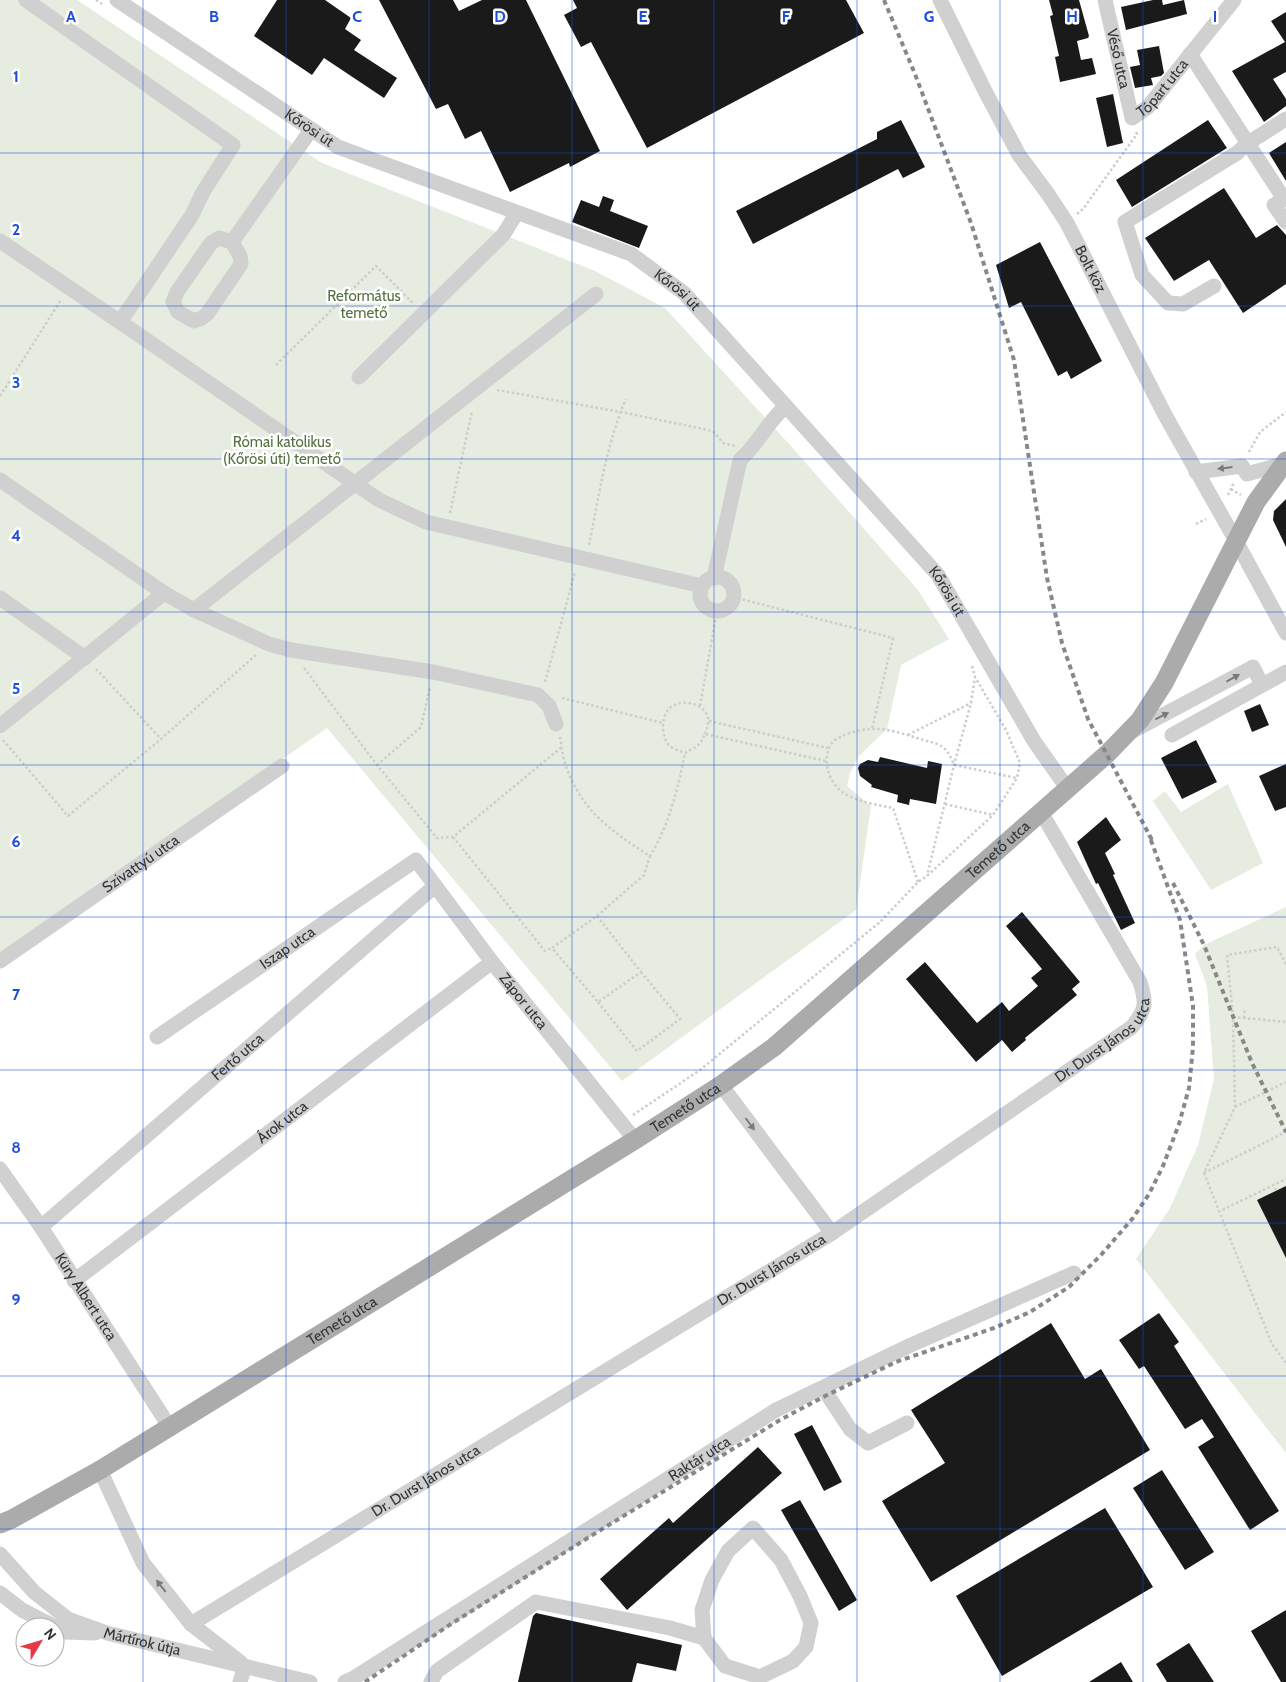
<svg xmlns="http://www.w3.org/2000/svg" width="1286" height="1682" font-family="Cabin,sans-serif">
	<rect width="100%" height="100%" fill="#fff"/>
	<path fill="#e6ecdf" d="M0,0H77L322,163L595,271L665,308L789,444L918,590L949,639L901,665L887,729L859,756L850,773L847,786L871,806L856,910L622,1081L327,728L0,955Z
		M1228,784L1263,863L1211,890L1153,801L1165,791L1181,812Z
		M1286,907V1453L1136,1259L1170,1208L1198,1145L1214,1079L1207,986L1195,954L1204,945Z"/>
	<path fill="#1a1a1a" d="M277,0H325L351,18L345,29L361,40L354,50L397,78L384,98L324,58L312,75L254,36Z
		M379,0H453L459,11L482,0H526L600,151L570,167L569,163L510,192L481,131L465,139L448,104L436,109Z
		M573,0H846L864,33L647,148L591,42L581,47L564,15L577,8Z
		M1049,0H1079L1089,36L1088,38L1077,41L1081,60L1092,58L1096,74L1060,82L1055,57L1059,56L1050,16L1053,15Z
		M1153,0H1162L1163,5L1184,0L1187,14L1126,30L1121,7Z
		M1286,12V72L1273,79L1286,99V106L1264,122L1232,71L1285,42L1271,21Z
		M1159,46L1164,73L1161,76L1151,78L1153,85L1135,88L1130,67L1140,65L1137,50Z
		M1113,94L1123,143L1107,147L1096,98Z
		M901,120L925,167L903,178L898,169L753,244L736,211L877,139V132Z
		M1208,120L1227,148L1132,207L1116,180Z
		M1286,142V181L1269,153Z
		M1224,188L1256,238L1277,225L1286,235V284L1243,313L1209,260L1174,281L1145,238Z
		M603,196L614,200L610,211L648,226L639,248L572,222L581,200L599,207Z
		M1040,242L1102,361L1071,379L1067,371L1058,376L1021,302L1009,308L996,265Z
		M1286,499V547L1273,520L1274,511Z
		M1260,704L1269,725L1252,732L1244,711Z
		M1196,740L1217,782L1182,799L1161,758Z
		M880,757L927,768L928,761L942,764L936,804L910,799L909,805L897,802L898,795L871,787L872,785L860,776L858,768L860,764L868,760L878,762Z
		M1286,764V807L1275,811L1259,776Z
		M1106,817L1121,840L1105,853L1115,874L1113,875L1135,923L1121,930L1098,883L1096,884L1077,842Z
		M1022,912L1080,982L1072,989L1077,995L1025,1038L1026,1040L1012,1052L1002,1040L976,1062L906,979L925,962L977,1023L1002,1002L1009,1011L1038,986L1031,978L1042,969L1006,926Z
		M1286,1186V1258L1257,1200Z
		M1159,1313L1179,1342L1174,1346L1279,1511L1250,1530L1198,1447L1214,1437L1202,1419L1185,1429L1144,1366L1139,1369L1119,1340Z
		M1051,1323L1085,1379L1101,1369L1150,1450L931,1582L882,1501L945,1463L911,1410Z
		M812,1425L842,1482L824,1491L794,1434Z
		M758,1447L782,1473L627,1610L600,1579L669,1518L673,1523Z
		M1162,1470L1214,1552L1185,1570L1133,1488Z
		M800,1500L857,1600L839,1611L781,1510Z
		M1105,1508L1153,1587L1002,1676L956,1596Z
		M1286,1610V1682H1281L1251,1631Z
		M536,1613L682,1645L676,1671L637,1663L632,1682H518L533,1616Z
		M1189,1643L1214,1682H1167L1156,1664Z
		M1121,1662L1133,1682H1089Z"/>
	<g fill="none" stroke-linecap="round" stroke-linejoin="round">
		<path stroke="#cdcdcd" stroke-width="2.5" stroke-dasharray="2.5 2.5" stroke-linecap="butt" d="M96,0L102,4
			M1077,214L1083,209L1137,134L1136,132
			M276,365L376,266L413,303
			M497,390L621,412L713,431L723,443L735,446
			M0,396L61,300
			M1249,452L1260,432L1286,412
			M1231,489L1241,495
			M1228,495L1234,482
			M450,513L472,411
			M1196,524L1206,519
			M589,545C599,496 606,445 626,399
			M733,597L893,638L872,729
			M972,666L975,677
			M304,668L377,765L437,838L453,837L563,746
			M96,669L161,739
			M545,682L575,572
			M562,698L663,723
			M700,706L717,611
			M709,721L828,748
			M705,734C707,728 710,720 707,715C701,702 680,699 670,708C661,716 661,735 668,744C672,749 680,751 685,753C697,745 698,749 705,734L826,761
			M908,735L971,703
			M560,737C562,745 562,755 565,763C580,810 611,831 650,856C669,825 678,789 685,753
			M3,740L68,816L161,739L257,654
			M377,765L421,727L430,687
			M945,804L993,815
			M453,837L545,951L552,948
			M918,882L893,808C879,805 862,803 849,796C834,789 825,772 827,756C828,751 829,746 833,742C841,734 861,729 872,729C886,728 904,734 917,738C939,745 945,742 954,765L1017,778
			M597,916L641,972L598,1002L552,948L597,916L644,875L650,856
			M1286,964L1277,947L1227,955L1233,1017L1235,1107L1204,1173L1272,1344L1286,1363
			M598,1002L637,1051L680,1019L641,972
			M1233,1017L1286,1022
			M1244,1018L1245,1008
			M1235,1107L1286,1082
			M633,1115L700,1070L880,922L918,882L927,876L993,815L1017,778L1020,763L1006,730L975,677L971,703L954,765L927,876
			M1204,1173L1286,1132
			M1275,1188L1276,1190
			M1218,1212L1286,1179"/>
		<g stroke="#d0d0d0" stroke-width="15">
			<path d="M26,0L233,145L203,192L192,215L120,322"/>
			<path id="s1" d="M117,0L338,147L631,254L684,293L938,575L1034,741L1067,788"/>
			<path id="s2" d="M940,0L985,91L1019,155L1048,194L1067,223L1165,415L1236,541L1286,633"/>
			<path id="s3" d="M1105,0L1132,118L1148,107L1234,0"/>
			<path d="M1190,54L1284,199"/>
			<path d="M1286,198L1274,205L1286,222"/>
			<path d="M0,241L120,322L379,500L426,522L702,586"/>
			<path d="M232,242L219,238L211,243L177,292L173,302L178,312L194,321L202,318L207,314L241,264L240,256L232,242L311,130"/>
			<path d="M1214,286L1183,304L1168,303L1142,275L1125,222L1237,153L1248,143L1286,119"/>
			<path d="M359,377L503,235L517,213"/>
			<path d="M1196,472L1242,466L1247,474L1283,464"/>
			<path d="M0,480L164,593L194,610L269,644L291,650L433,672L538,695L549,706L556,724"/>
			<circle cx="717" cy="594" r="17"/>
			<path d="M714,578L740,460C758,444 767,422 786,406"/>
			<path d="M0,598L85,658"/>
			<path d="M194,610L596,294"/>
			<path d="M0,726L164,593"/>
			<path d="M1133,731L1253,667L1262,685"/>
			<path d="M1172,735L1286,672"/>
			<path id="s4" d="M0,961L282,766"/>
			<path id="s5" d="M157,1037L416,860L492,962L635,1140"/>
			<path d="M721,1085L832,1233"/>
			<path id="s6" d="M0,1169L41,1227L169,1426"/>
			<path id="s7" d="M41,1227L435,886"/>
			<path id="s8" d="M74,1281L492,962"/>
			<path d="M823,1388L850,1429L868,1443L907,1423"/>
			<path d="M100,1470L143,1563L191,1624L240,1662"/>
			<path d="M753,1528L781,1560L800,1596L811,1623L806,1647L793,1661L760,1677L725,1666L704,1638L702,1610L712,1580L728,1551Z"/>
			<path id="s9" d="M0,1554L34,1592L68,1619L107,1633L310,1682"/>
			<path d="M0,1593L22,1610L55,1627"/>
			<path id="s10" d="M191,1624L832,1233L1132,1027C1146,1009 1147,1004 1140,982L1041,812"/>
			<path d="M55,1627L65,1632L95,1633"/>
			<path d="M240,1682L245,1666"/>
			<path id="s11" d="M345,1682L352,1679L776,1410L911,1345L1074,1273"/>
			<path d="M431,1682L437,1671L536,1602L670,1628L704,1638"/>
		</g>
		<path stroke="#ababab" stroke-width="19" id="s12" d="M0,1524L12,1519L100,1470L635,1140L721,1085L774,1047L1107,754L1140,720L1164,683L1256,502L1286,461"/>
		<path stroke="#888" stroke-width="4" stroke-dasharray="5 4" stroke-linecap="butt" d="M884,0L915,74L971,223L1014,360L1047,578L1062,643L1088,719L1152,840
			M1173,883L1204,945L1252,1063L1286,1132
			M365,1682L451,1624L586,1539L780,1420L827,1395L896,1362L994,1328L1030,1312L1069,1287L1101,1255L1133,1218L1149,1194L1163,1166L1179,1124L1189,1088L1193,1047V1006L1180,920L1149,835"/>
	</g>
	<defs><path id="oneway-solid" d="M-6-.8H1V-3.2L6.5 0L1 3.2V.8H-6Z" transform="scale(1.25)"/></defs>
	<g fill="#7a7a7a">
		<use href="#oneway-solid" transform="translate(1225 468) rotate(173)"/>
		<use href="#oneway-solid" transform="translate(1233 678) rotate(-29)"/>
		<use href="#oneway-solid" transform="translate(1162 716) rotate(-27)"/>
		<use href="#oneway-solid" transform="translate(750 1124) rotate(53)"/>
		<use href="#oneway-solid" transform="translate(161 1586) rotate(-128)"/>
	</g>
	<path fill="none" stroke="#1d4ed8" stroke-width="1" stroke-opacity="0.55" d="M143,0V1682M286,0V1682M429,0V1682M572,0V1682M714,0V1682M857,0V1682M1000,0V1682M1143,0V1682M0,153H1286M0,306H1286M0,459H1286M0,612H1286M0,765H1286M0,917H1286M0,1070H1286M0,1223H1286M0,1376H1286M0,1529H1286"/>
	<g text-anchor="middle" stroke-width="5" stroke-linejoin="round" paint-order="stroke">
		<g font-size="15" fill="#333" stroke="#fff">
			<text dy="5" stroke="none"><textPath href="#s3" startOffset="60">Véső utca</textPath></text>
			<text dy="5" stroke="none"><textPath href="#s3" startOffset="164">Tópart utca</textPath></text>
			<text dy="5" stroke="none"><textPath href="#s1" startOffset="231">Kőrösi út</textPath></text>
			<text dy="5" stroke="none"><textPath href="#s2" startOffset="309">Bolt köz</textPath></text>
			<text dy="5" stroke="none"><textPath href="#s1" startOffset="636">Kőrösi út</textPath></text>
			<text dy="5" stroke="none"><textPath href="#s1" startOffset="1041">Kőrösi út</textPath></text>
			<text dy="5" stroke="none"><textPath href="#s12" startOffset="1208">Temető utca</textPath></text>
			<text dy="5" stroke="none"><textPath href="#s4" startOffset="171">Szivattyú utca</textPath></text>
			<text dy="5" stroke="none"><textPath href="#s5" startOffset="158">Iszap utca</textPath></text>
			<text dy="5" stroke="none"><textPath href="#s5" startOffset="491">Zápor utca</textPath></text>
			<text dy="5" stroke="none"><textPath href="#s10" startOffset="1085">Dr. Durst János utca</textPath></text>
			<text dy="5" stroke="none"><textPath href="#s7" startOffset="260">Fertő utca</textPath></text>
			<text dy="5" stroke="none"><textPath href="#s12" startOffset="802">Temető utca</textPath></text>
			<text dy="5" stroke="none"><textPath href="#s8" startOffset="262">Árok utca</textPath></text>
			<text dy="5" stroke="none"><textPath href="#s10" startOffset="680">Dr. Durst János utca</textPath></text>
			<text dy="5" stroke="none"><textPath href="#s6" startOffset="154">Küry Albert utca</textPath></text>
			<text dy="5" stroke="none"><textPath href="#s12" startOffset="398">Temető utca</textPath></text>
			<text dy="5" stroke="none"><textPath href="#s11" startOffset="419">Raktár utca</textPath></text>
			<text dy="5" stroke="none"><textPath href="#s10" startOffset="275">Dr. Durst János utca</textPath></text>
			<text dy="5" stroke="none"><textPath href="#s9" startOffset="172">Mártírok útja</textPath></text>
		</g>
		<g font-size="15" fill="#56703f" stroke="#fff">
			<text x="364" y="301">Református<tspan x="364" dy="17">temető</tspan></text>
			<text x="282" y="447">Római katolikus<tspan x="282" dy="17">(Kőrösi úti) temető</tspan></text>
		</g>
	</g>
	<g font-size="16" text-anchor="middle" font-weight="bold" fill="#1d4ed8" stroke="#fff" stroke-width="5" stroke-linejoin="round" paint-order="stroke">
		<text x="71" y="22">A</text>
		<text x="214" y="22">B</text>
		<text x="357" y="22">C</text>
		<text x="500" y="22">D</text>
		<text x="643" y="22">E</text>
		<text x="786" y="22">F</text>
		<text x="929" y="22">G</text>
		<text x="1072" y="22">H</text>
		<text x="1215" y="22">I</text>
		<text x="16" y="82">1</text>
		<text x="16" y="235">2</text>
		<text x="16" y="388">3</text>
		<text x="16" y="541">4</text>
		<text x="16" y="694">5</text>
		<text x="16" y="847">6</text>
		<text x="16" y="1000">7</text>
		<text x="16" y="1153">8</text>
		<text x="16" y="1305">9</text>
	</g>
	<g transform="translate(40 1642) rotate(52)"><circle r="24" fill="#ffffff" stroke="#adadad"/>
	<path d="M0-4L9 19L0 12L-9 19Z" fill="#e63946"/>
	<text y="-8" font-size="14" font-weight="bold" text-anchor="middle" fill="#333333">N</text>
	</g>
</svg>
